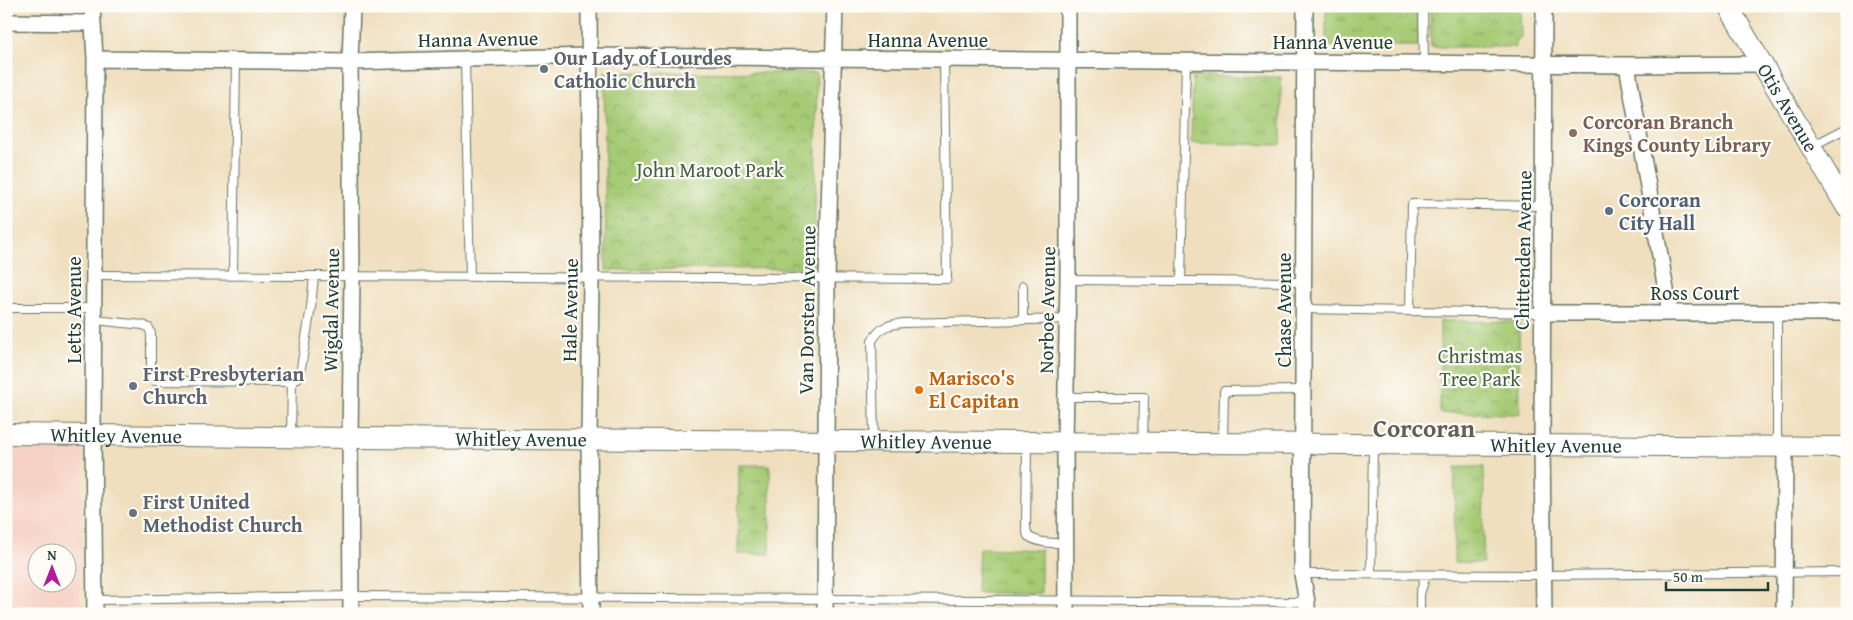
<svg xmlns="http://www.w3.org/2000/svg" width="1853" height="620" font-family="'Gentium Book Plus',serif">
	<defs>
		<pattern id="grass-tufts" width="24" height="20" patternUnits="userSpaceOnUse" patternTransform="scale(1.25)"><rect width="24" height="20" fill="#a6cb75"/><path d="M3 7l-1-3M5 7V3M7 7l1-3M15 17l-1-3M17 17v-4M19 17l1-3" fill="none" stroke="#87a661"/></pattern>
		<pattern id="park-crowns" width="20" height="18" patternUnits="userSpaceOnUse" patternTransform="scale(1.25)"><rect width="20" height="18" fill="#a6cb75"/><path d="M2 6a3 3 0 1 1 6 0M12 15a3 3 0 1 1 6 0" fill="none" stroke="#87a661"/></pattern>
	</defs>
	<rect width="100%" height="100%" fill="#fdfcf7"/>
	<filter id="ink" filterUnits="userSpaceOnUse"><feTurbulence type="fractalNoise" baseFrequency=".02" numOctaves="2"/><feDisplacementMap in="SourceGraphic" scale="10" xChannelSelector="R" yChannelSelector="G"/><feConvolveMatrix kernelMatrix="1 2 1 2 8 2 1 2 1" color-interpolation-filters="sRGB"/></filter>
	<filter id="wash" filterUnits="userSpaceOnUse"><feTurbulence type="fractalNoise" baseFrequency=".0096" numOctaves="4" result="noise"/><feDisplacementMap in="SourceGraphic" scale="20" xChannelSelector="R" yChannelSelector="G"/><feGaussianBlur stdDeviation="1.12" result="paint"/><feColorMatrix in="noise" values="0 0 0 0 0 0 0 0 0 0 0 0 0 0 0 0 0 1.4 0 .05"/><feComposite in="paint" operator="in"/></filter>
	<g filter="url(#wash)">
		<rect width="100%" height="100%" fill="#efdfbe"/>
		<path fill="#f6d2c4" fill-rule="evenodd" d="M84,445L80,614H6V446ZM38,552H68V582H38Z"/>
		<path fill="url(#grass-tufts)" stroke="#628454" d="M1326,6H1419V46H1330L1329,39L1326,38Z
			M1430,6H1520L1521,37L1517,40L1516,47H1431Z
			M1193,76L1281,77V145L1191,143Z
			M739,465H770V554H738Z
			M1455,467H1484L1483,563L1454,562Z
			M979,548L1041,550V593H977Z"/>
		<path fill="url(#park-crowns)" stroke="#628454" d="M604,72L817,73L814,268L606,270Z
			M1440,321L1519,322L1520,414L1440,413Z"/>
	</g>
	<g filter="url(#ink)">
		<g fill="none" stroke-linecap="round" stroke-linejoin="round">
			<g stroke="#687664" stroke-width="10">
				<path id="lane" d="M1423,6L1424,63
					M465,59L470,277
					M1812,146L1847,128
					M95,275L947,279L944,60
					M233,276L236,60
					M1068,280L1305,282
					M1181,280L1186,61
					M1023,286V319
					M6,308H94
					M1304,309L1410,311
					M1543,313L1410,311L1412,204L1544,206
					M95,320L143,325L149,328L151,334V376L154,381L290,382L298,378L300,374L311,307L314,276
					M1066,397H1144L1143,441
					M291,436L292,381
					M874,441L872,341C881,326 887,325 903,323L1067,319
					M1223,441L1224,391L1303,390
					M1027,444L1026,528L1028,536C1040,544 1052,543 1066,543
					M1777,446V313
					M1302,574L1544,575L1847,572
					M1371,574L1373,445
					M95,600L351,596L1307,602
					M1420,614V594L1426,575"/>
			</g>
			<g stroke="#687664" stroke-width="18">
				<path id="street" d="M92,6L95,59L93,435L95,614
					M589,6L591,279L589,439L591,614
					M1305,6L1302,574L1307,602V614
					M6,22L93,23
					M95,59L350,62L589,56L1627,65L1762,64
					M1627,65L1670,313
					M1543,313H1847
					M351,614L350,438L352,276L350,62L352,6
					M825,614L827,279L835,6
					M1066,614L1065,442L1068,280V6
					M1544,614L1542,445L1544,6
					M1784,614L1785,447"/>
			</g>
			<g stroke="#687664" stroke-width="22">
				<g id="secondary">
					<path id="s1" d="M1728,6L1847,208"/>
					<path id="s2" d="M6,434L350,438L1847,447"/>
				</g>
			</g>
			<use href="#lane" stroke="#fff" stroke-width="8"/>
			<use href="#street" stroke="#fff" stroke-width="15"/>
			<use href="#secondary" stroke="#fff" stroke-width="20"/>
		</g>
	</g>
	<g fill="#6b7280" stroke="#fdfcf7" stroke-width="2">
		<circle cx="544" cy="69" r="5"/>
		<circle cx="133" cy="386" r="5"/>
		<circle cx="133" cy="513" r="5"/>
	</g>
	<circle fill="#8d6e63" stroke="#fdfcf7" stroke-width="2" cx="1573" cy="133" r="5"/>
	<circle fill="#5c6f8a" stroke="#fdfcf7" stroke-width="2" cx="1609" cy="211" r="5"/>
	<circle fill="#e8710a" stroke="#fdfcf7" stroke-width="2" cx="919" cy="390" r="5"/>
	<g text-anchor="middle" stroke-width="4.5" stroke-linejoin="round" paint-order="stroke">
		<g font-size="20" fill="#1f3d34" stroke="#fdfcf7">
			<text transform="translate(478 39) rotate(-1)" y="7">Hanna Avenue</text>
			<text x="928" y="47">Hanna Avenue</text>
			<text x="1333" y="49">Hanna Avenue</text>
			<text dy="7" stroke="none"><textPath href="#s1" startOffset="118">Otis Avenue</textPath></text>
			<text transform="translate(1523 250) rotate(-89)" y="7">Chittenden Avenue</text>
			<text x="1695" y="300">Ross Court</text>
			<text transform="translate(74 310) rotate(-90)" y="7">Letts Avenue</text>
			<text transform="translate(331 310) rotate(-89)" y="7">Wigdal Avenue</text>
			<text transform="translate(570 310) rotate(-89)" y="7">Hale Avenue</text>
			<text transform="translate(807 310) rotate(-89)" y="7">Van Dorsten Avenue</text>
			<text transform="translate(1047 310) rotate(-89)" y="7">Norboe Avenue</text>
			<text transform="translate(1284 310) rotate(-90)" y="7">Chase Avenue</text>
			<text dy="7" stroke="none"><textPath href="#s2" startOffset="110">Whitley Avenue</textPath></text>
			<text dy="7" stroke="none"><textPath href="#s2" startOffset="515">Whitley Avenue</textPath></text>
			<text dy="7" stroke="none"><textPath href="#s2" startOffset="920">Whitley Avenue</textPath></text>
			<text dy="7" stroke="none"><textPath href="#s2" startOffset="1550">Whitley Avenue</textPath></text>
		</g>
		<g font-size="20" font-weight="bold" fill="#5b616d" stroke="#fdfcf7" text-anchor="start">
			<text x="554" y="65">Our Lady of Lourdes<tspan x="554" dy="23">Catholic Church</tspan></text>
			<text x="143" y="381">First Presbyterian<tspan x="143" dy="23">Church</tspan></text>
			<text x="143" y="509">First United<tspan x="143" dy="23">Methodist Church</tspan></text>
		</g>
		<g font-size="20" font-weight="bold" fill="#785e54" stroke="#fdfcf7" text-anchor="start">
			<text x="1583" y="129">Corcoran Branch<tspan x="1583" dy="23">Kings County Library</tspan></text>
		</g>
		<g font-size="20" fill="#416044" stroke="#fdfcf7">
			<text x="710" y="177">John Maroot Park</text>
			<text x="1480" y="363">Christmas<tspan x="1480" dy="23">Tree Park</tspan></text>
		</g>
		<g font-size="20" font-weight="bold" fill="#4e5e75" stroke="#fdfcf7" text-anchor="start">
			<text x="1619" y="207">Corcoran<tspan x="1619" dy="23">City Hall</tspan></text>
		</g>
		<g font-size="20" font-weight="bold" fill="#c56008" stroke="#fdfcf7" text-anchor="start">
			<text x="929" y="385">Marisco's<tspan x="929" dy="23">El Capitan</tspan></text>
		</g>
		<g font-size="25" font-weight="bold" fill="#645e57" stroke="#fdfcf7">
			<text x="1424" y="437">Corcoran</text>
		</g>
	</g>
	<rect width="1853" height="620" fill="none" stroke="#fdfcf7" stroke-width="25"/>
	<g transform="translate(52 568)"><circle r="24" fill="#fdfcf7" stroke="#a4b0a9"/>
	<path d="M0-4L9 19L0 12L-9 19Z" fill="#b5179e"/>
	<text y="-8" font-size="14" font-weight="bold" text-anchor="middle" fill="#1f3d34">N</text>
	</g>
	<path d="M1666 582v8h102v-8" fill="none" stroke="#1f3d34" stroke-width="2.5"/>
	<text x="1673" y="582" font-size="15" fill="#1f3d34" stroke="#fdfcf7" stroke-width="4" paint-order="stroke">50 m</text>
</svg>
